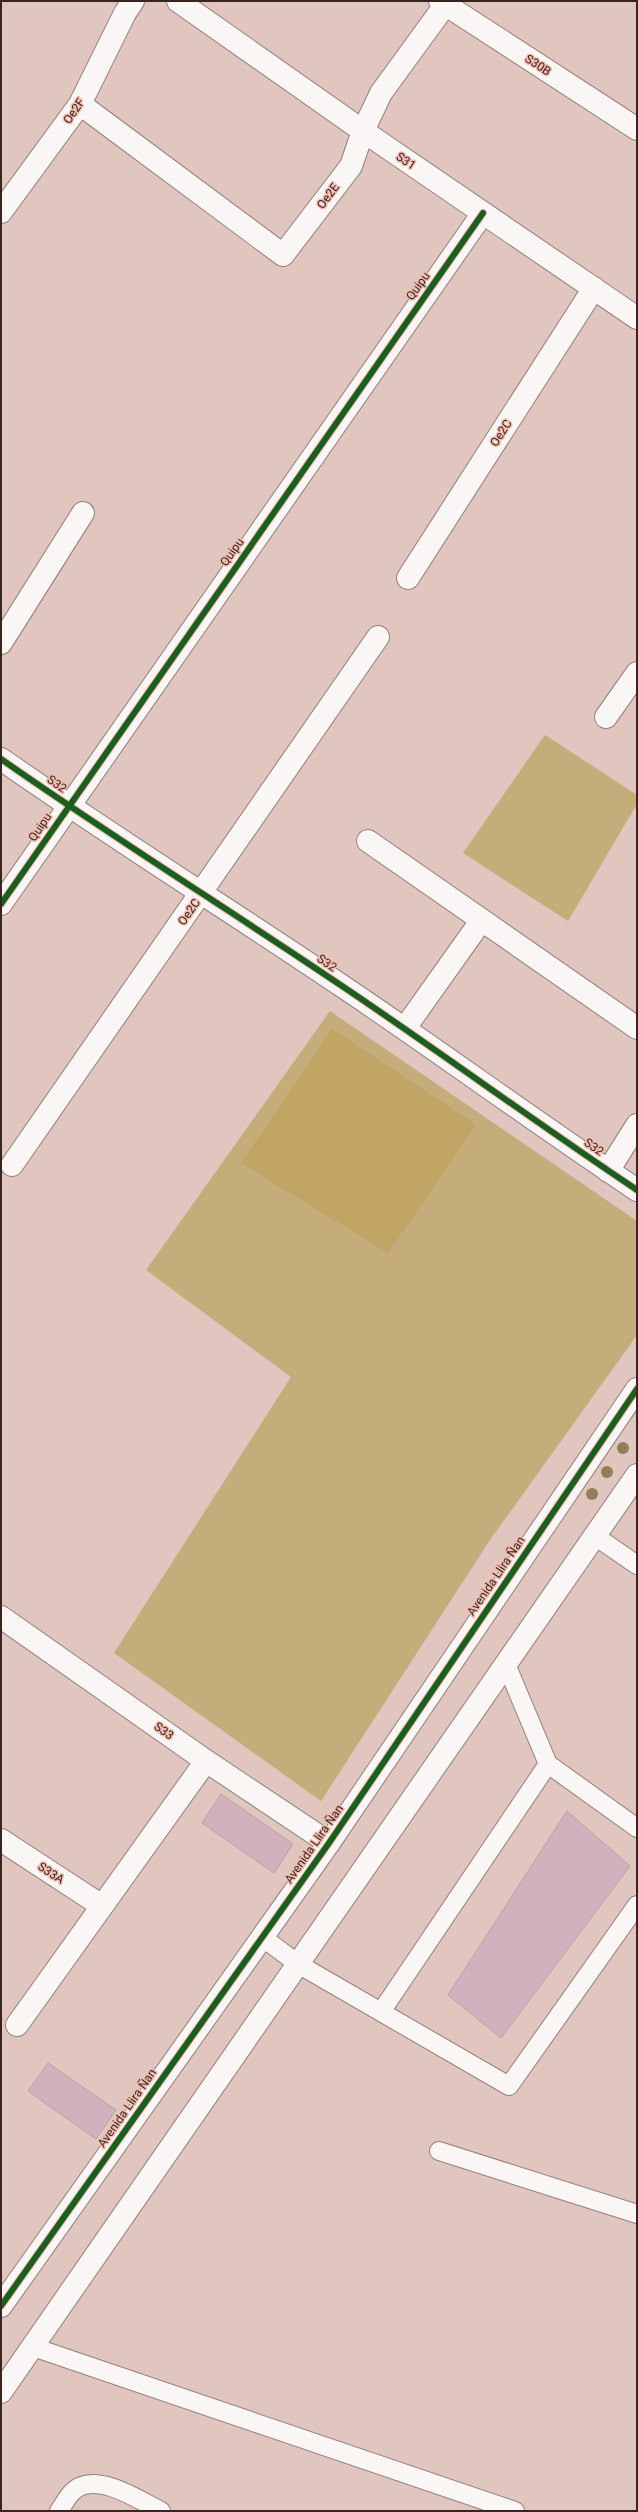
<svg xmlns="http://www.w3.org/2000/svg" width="638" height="2512" font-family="Roboto,sans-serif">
	<rect width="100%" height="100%" fill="#e1c5bf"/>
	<path fill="#c4ac7b" d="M545,735L637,795V804L568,921L463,853Z
		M330,1011L637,1221V1335L490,1540L321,1801L114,1653L291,1377L146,1270Z"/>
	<path fill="#c0a564" d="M332,1029L476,1125L388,1253L241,1163Z"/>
	<path fill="#d0b1bd" stroke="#b6a2a5" d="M221,1794L293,1844L274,1873L202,1823Z
		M567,1811L630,1866L501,2038L448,1995Z
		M48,2063L116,2110L96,2139L28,2091Z"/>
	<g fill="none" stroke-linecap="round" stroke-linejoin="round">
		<g stroke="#937f7a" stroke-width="20">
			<path id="service" d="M595,1536L637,1565
				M506,1664L548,1764
				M262,1937L298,1964L509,2086L637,1905
				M381,2012L548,1764L637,1828
				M439,2151L637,2214
				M33,2347L515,2511
				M59,2511C64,2504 69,2493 76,2489C99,2473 139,2500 161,2511"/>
		</g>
		<g stroke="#937f7a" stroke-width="24">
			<path id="minor" d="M178,1L363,131L637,318
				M440,1L637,129
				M80,104L283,255L351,166L363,131L381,93L448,1
				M1,212L80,104L125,13L133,1
				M408,578L594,288
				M1,643L83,513
				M606,717L637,673
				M1,759C114,838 231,911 345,988C443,1054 538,1124 637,1190
				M368,841L637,1028
				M1,904L483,213
				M405,1028L481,921
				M12,1165L378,637
				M608,1171L637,1125
				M1,1617L206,1761L329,1843
				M1,1840L102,1906
				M17,2025L206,1761"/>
		</g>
		<g stroke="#937f7a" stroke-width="24">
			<path id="tertiary" d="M1,2306L329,1843L637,1389
				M1,2392L637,1475"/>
		</g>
		<use href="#service" stroke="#faf6f5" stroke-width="18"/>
		<use href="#minor" stroke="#faf6f5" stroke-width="22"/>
		<use href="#tertiary" stroke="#faf6f5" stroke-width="22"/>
		<g stroke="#f0bdb0" stroke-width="8">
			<path id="cycleway" d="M1,759C114,838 231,911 345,988C443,1054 538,1124 637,1190
				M1,904L483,213
				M1,2306L329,1843L637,1389"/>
		</g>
		<use href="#cycleway" stroke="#1b5e20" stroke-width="6"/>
	</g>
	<g fill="#917e5a">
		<circle cx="623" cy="1448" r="6"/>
		<circle cx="607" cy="1472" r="6"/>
		<circle cx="592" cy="1494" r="6"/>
	</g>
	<g text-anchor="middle" stroke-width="3" stroke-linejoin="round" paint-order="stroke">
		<g font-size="12" fill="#382520" stroke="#f0bdb0">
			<text transform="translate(538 65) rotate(33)" y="4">S30B</text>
			<text transform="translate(74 111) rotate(-56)" y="4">Oe2F</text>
			<text transform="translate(406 161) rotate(34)" y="4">S31</text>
			<text transform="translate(328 196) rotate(-53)" y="4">Oe2E</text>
			<text transform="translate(418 286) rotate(-55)" y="4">Quipu</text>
			<text transform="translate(501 433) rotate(-57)" y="4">Oe2C</text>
			<text transform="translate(232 552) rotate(-55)" y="4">Quipu</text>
			<text transform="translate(57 784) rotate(35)" y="4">S32</text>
			<text transform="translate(40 827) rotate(-56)" y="4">Quipu</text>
			<text transform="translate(189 912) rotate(-55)" y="4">Oe2C</text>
			<text transform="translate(327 963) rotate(34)" y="4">S32</text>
			<text transform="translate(594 1147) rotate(35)" y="4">S32</text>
			<text transform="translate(496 1576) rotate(-56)" y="4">Avenida Llira Ñan</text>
			<text transform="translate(164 1731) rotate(35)" y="4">S33</text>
			<text transform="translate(314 1844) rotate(-55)" y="4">Avenida Llira Ñan</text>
			<text transform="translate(51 1873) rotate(33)" y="4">S33A</text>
			<text transform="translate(127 2108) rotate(-55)" y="4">Avenida Llira Ñan</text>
		</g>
	</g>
	<rect width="638" height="2512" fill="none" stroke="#382520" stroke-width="4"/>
</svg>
